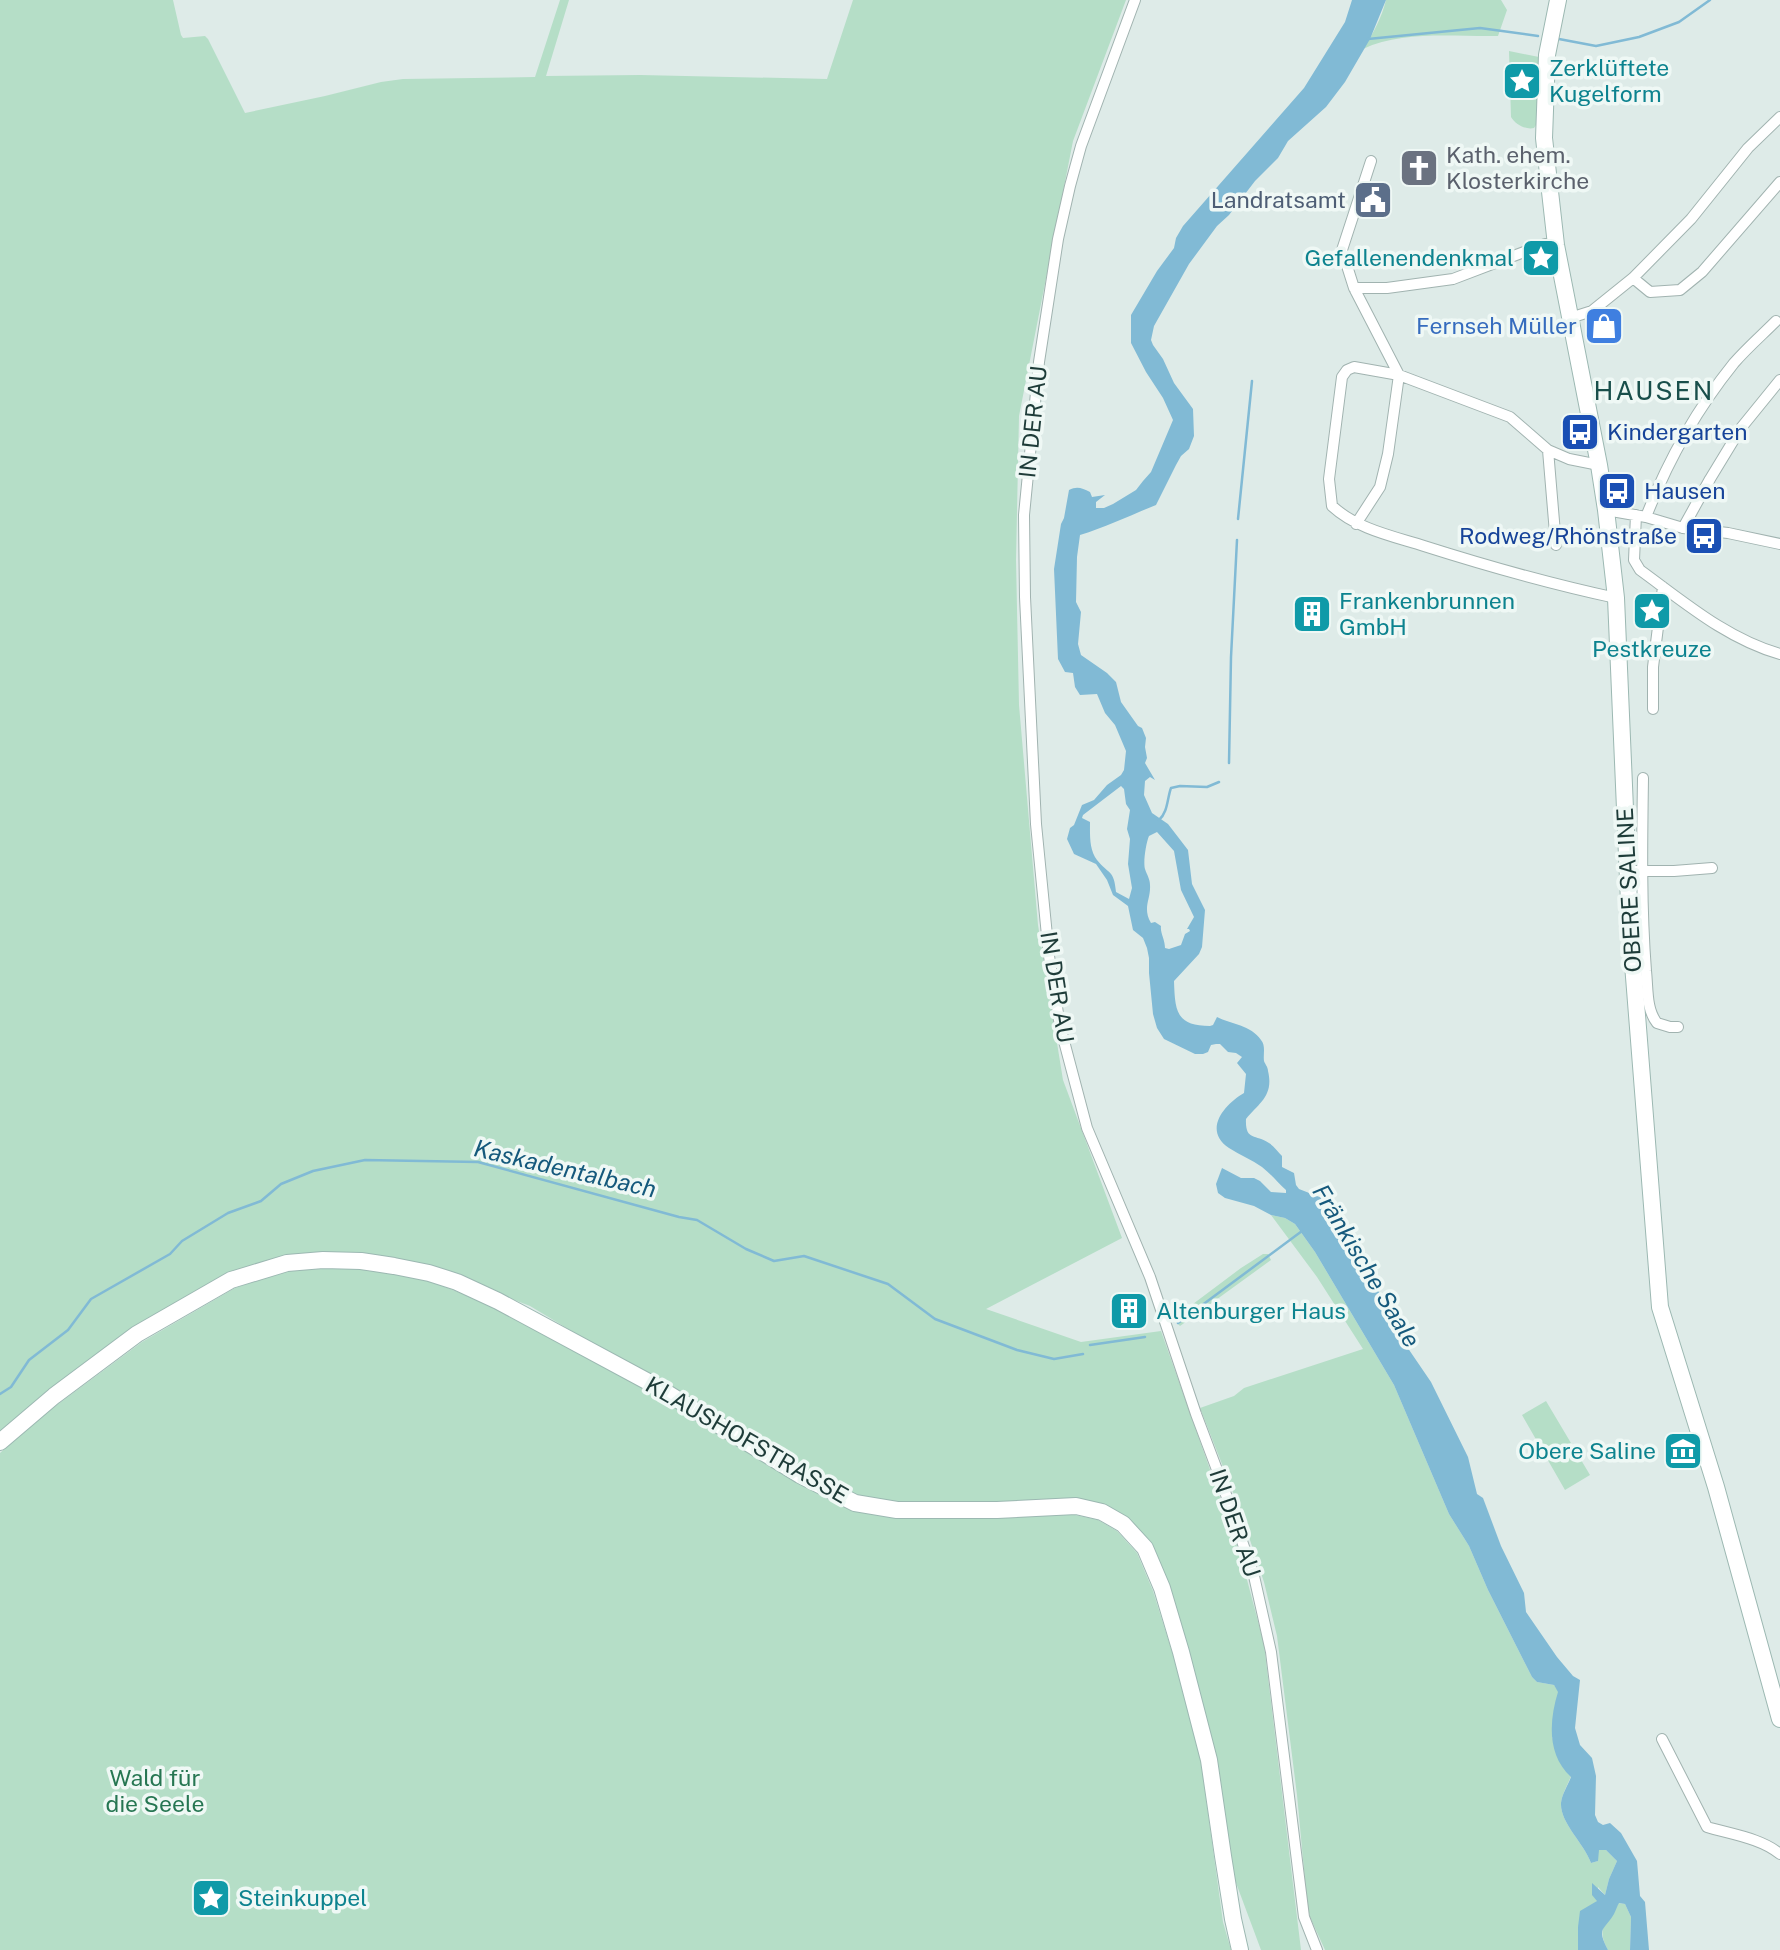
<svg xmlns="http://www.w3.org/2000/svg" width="1780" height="1950" font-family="'Public Sans',sans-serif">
	<rect width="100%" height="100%" fill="#deebe8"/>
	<path fill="#b5dec7" d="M0,0H173L181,35L183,38L205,36L208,39L245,113L325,96L381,82L403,79L535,77L560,0H569L546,76L640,75L827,79L853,0H1126L1073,141L1019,416L1016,560L1019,705L1038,925L1063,1080L1122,1238L986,1309L1081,1342L1161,1331L1241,1557L1264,1644L1301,1950H1261L1226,1856L1149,1546L1077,1502L884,1503L830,1486L530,1306L431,1268L359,1255L229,1276L0,1436Z
		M1386,0H1501L1507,10L1498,36C1455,37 1403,30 1363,49C1373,34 1382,17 1386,0Z
		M1509,51L1539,57L1536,125L1534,128C1525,130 1515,124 1511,117Z
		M1271,1215L1285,1218L1295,1224L1315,1252L1394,1385L1449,1514L1469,1546L1488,1590L1532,1677L1537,1682L1554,1685L1559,1692L1553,1718L1552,1737L1571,1776C1568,1784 1562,1794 1561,1803C1560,1823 1584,1843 1591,1863L1598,1861V1850H1606L1617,1861L1609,1879L1605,1895L1598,1887L1597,1901L1578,1927V1950H1325L1310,1917L1307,1902L1297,1795L1277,1636L1264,1582L1240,1510L1200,1408L1234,1396L1244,1388L1363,1349L1317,1277Z
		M1263,1254H1268L1271,1260L1180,1326L1173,1319L1241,1268Z
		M358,1268L427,1280L525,1318L825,1498L882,1516L1075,1515L1098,1520L1117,1531L1137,1553L1153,1591L1173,1655L1201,1762L1223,1922L1231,1950H0V1453L38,1419L142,1342L235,1288L288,1270Z
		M1546,1401L1590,1475L1565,1490L1522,1415Z
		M1618,1903L1625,1904L1631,1917L1630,1950H1608C1594,1924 1610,1925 1618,1903Z"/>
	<path fill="#81bad5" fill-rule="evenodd" d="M1352,0H1386L1370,39L1345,82L1326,107L1288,141L1278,158L1255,181L1229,215L1217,226L1189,264L1154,326L1151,340L1153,345L1163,359L1174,383L1193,409L1194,436L1189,449L1181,456L1176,465L1156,505C1131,515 1106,527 1080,535L1077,557L1076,602L1081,612L1078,644L1081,655L1107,673L1116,682L1121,702L1138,726L1142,728L1146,738L1145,747L1147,758L1145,763L1155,780L1150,777L1145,781L1144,795L1152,813L1168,824L1188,850L1192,884L1205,910L1202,947L1199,954L1174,981C1175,1011 1176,1026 1210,1026L1213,1025L1217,1017C1231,1024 1251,1025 1261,1040C1266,1046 1263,1054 1264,1061C1265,1064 1268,1067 1268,1071C1274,1096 1259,1103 1246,1119C1245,1141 1255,1134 1269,1143C1274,1146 1278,1152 1282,1156V1167L1294,1173L1296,1185L1299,1189L1322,1198L1337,1209L1342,1230L1350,1239L1380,1294L1386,1316L1431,1382L1468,1457L1477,1494L1483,1498L1501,1546L1524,1593L1526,1612L1557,1657L1573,1676L1580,1680L1575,1728L1580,1745L1592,1758L1596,1776L1595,1815L1598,1822L1603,1825L1610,1823L1621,1833L1637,1861L1640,1896L1645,1902L1649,1950H1630L1631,1917L1625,1904L1619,1903C1617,1906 1616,1910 1614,1914C1604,1931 1596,1927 1608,1950H1578V1927L1580,1911L1597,1901L1592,1895V1883L1605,1895L1609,1879L1617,1861L1606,1850H1599L1598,1861L1591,1863C1584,1843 1560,1823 1561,1803C1562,1794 1568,1785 1571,1777C1547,1755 1549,1721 1558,1692L1554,1685L1537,1682L1532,1677L1488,1590L1469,1546L1449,1514L1394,1385L1315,1252L1295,1224L1285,1218L1271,1215L1254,1206L1225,1198L1218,1193L1216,1184L1222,1168L1241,1178H1254L1260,1181L1271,1192L1286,1193V1190C1278,1183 1271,1174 1262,1167C1252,1160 1240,1155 1229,1148C1202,1130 1225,1104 1244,1093L1246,1074L1237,1063L1242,1057L1236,1053L1228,1052L1220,1044H1216L1211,1045L1208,1052L1203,1054H1195L1164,1039L1157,1028L1153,1014L1149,973V958L1147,948L1143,938L1133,930L1128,906L1113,895L1107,880L1096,864L1074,854L1067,839L1070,828L1074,825L1082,805L1094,800L1107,785L1121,775L1124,770L1126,751L1115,725L1105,713L1097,694L1080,695L1075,687L1073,673L1065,672L1058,659L1054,569L1061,524L1064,518L1069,490C1077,486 1082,488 1090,492L1092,497L1105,495L1096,502V508H1104L1113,504L1136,490L1143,481L1151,472L1173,420L1163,398L1146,372L1131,343V315L1157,271L1174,248L1176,238L1183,226L1304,88L1345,22ZM1121,786L1124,789L1126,804L1130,810L1127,829L1130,839L1128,864L1132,888L1129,899L1116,892C1114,869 1109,875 1097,860C1089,850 1090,834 1090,822L1082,818L1083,815ZM1157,832L1174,851L1181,890L1194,917L1187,929H1189L1190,931L1185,934L1181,945L1169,949L1165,948C1165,939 1160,933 1161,926L1155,922L1151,923C1142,907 1151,900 1150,885C1150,879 1147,875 1145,869C1143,862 1146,843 1149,836Z"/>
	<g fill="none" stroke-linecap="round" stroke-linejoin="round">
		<path stroke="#81bad5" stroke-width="2.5" d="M1368,39L1480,28L1538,36
			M1559,39L1596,46L1639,37L1679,22L1710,0
			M1238,519L1252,381
			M1229,763L1231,657L1237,540
			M1159,820C1168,812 1167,799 1171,788L1180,786L1207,787L1219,782
			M1178,1323L1302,1231
			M1090,1345L1145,1337
			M0,1394L11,1387L29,1360L68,1330L91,1299L170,1254L182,1241L228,1213L261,1201L281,1184L313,1171L365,1160L478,1162L679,1217L697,1220L746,1249L774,1261L804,1256L888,1284L935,1319L1017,1350L1054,1359L1083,1354"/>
		<g stroke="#a1b3b0" stroke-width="12">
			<path id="minor" d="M1135,0L1081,146L1070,186L1058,239L1039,362L1024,515L1025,597L1036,824L1049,956L1060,1026L1087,1128L1150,1277L1196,1414L1222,1483L1254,1576L1271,1652L1304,1917L1317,1950
				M1371,161L1342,250L1354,288H1387L1453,279L1545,244L1556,245
				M1633,278L1650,292L1680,290L1702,272L1780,182
				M1354,288L1399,375L1510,417L1548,450L1569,459L1599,465
				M1570,318L1592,311L1633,278L1691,219L1748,148L1780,117
				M1548,450L1556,545
				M1606,510L1646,517L1683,528L1728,533L1780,544
				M1636,515L1634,560L1640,570C1684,602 1727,639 1780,654
				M1646,517C1667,462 1697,409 1734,363C1747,348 1762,335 1776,321
				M1356,524L1380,487L1388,454L1399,375L1354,367L1347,370L1342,377L1329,479L1332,506C1357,529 1392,536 1424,546C1487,566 1551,584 1616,598
				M1683,528L1710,479L1741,428L1780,380
				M1653,709V667L1663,587
				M1643,778C1642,843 1641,907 1646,971C1648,989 1646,1009 1657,1023L1670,1027H1678
				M1634,871H1674L1712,868
				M1662,1739L1707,1827C1730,1834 1761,1838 1780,1854"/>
		</g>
		<g stroke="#9cb8b2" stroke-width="18">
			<path id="secondary" d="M1558,0L1547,55L1544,138L1556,245L1599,465L1606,510L1616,598L1630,926L1660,1307L1716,1487L1780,1719
				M0,1442L54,1396L137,1334L231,1280L287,1263L323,1260L361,1261L394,1266L429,1273L457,1282L498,1301L654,1385L800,1475L855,1503L897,1510H997L1076,1506L1102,1512L1123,1524L1145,1548L1162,1588L1181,1652L1209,1760L1223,1856L1233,1919L1240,1950"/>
		</g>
		<use href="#minor" stroke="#fff" stroke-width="10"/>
		<use href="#secondary" stroke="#fff" stroke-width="16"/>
	</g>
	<defs>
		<g id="sight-square" transform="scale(2.0125)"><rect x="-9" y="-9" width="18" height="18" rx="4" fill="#0f9aa8" stroke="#eff8f5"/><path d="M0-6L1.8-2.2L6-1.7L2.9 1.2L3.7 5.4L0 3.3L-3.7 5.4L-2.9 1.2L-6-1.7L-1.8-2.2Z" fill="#fff"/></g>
		<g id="church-square" transform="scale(2.0125)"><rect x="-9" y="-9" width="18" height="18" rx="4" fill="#6b7280" stroke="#eff8f5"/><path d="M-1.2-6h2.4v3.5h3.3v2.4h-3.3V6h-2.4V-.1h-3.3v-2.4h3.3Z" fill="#fff"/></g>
		<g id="civic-square" transform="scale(2.0125)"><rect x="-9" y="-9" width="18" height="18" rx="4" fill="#5c6f8a" stroke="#eff8f5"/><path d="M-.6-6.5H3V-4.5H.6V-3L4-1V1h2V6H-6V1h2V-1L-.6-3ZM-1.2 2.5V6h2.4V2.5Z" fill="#fff"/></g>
		<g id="shop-square" transform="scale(2.0125)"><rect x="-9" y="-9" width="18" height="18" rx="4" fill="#3f7fe0" stroke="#eff8f5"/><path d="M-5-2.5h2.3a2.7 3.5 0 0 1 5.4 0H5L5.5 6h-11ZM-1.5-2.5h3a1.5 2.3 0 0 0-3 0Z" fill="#fff"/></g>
		<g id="bus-square" transform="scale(2.0125)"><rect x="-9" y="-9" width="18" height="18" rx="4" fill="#1a4fb4" stroke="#eff8f5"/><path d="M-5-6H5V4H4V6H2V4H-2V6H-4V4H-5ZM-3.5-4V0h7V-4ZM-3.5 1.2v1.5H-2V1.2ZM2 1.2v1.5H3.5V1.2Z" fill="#fff"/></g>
		<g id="building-square" transform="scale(2.0125)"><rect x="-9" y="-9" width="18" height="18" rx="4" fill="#0f9aa8" stroke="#eff8f5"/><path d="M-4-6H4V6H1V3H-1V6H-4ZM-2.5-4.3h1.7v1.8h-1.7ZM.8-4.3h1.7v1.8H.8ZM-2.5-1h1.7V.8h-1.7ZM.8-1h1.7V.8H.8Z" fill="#fff"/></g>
		<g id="museum-square" transform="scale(2.0125)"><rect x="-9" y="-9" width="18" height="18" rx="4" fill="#0f9aa8" stroke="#eff8f5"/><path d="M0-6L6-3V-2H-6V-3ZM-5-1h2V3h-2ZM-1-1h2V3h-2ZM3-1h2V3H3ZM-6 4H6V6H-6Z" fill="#fff"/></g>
	</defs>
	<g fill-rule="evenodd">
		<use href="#sight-square" x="1522" y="81"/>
		<use href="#church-square" x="1419" y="168"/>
		<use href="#civic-square" x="1373" y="200"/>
		<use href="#sight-square" x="1541" y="258"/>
		<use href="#shop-square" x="1604" y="326"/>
		<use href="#bus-square" x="1580" y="432"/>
		<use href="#bus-square" x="1617" y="491"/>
		<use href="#bus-square" x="1704" y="536"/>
		<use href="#sight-square" x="1652" y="611"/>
		<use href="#building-square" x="1312" y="614"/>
		<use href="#building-square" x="1129" y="1311"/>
		<use href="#museum-square" x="1683" y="1451"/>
		<use href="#sight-square" x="211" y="1898"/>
	</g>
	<g text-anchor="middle" stroke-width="7" stroke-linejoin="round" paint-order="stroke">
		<g font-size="23" fill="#0d838f" stroke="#eff8f5" text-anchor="start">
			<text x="1549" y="76">Zerklüftete<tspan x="1549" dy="26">Kugelform</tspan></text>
			<text x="1514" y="266" text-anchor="end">Gefallenendenkmal</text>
			<text x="1339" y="609">Frankenbrunnen<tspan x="1339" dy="26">GmbH</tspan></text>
			<text x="1652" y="657" text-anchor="middle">Pestkreuze</text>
			<text x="1156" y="1319">Altenburger Haus</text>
			<text x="1656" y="1459" text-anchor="end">Obere Saline</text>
			<text x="238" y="1906">Steinkuppel</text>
		</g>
		<g font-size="23" fill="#5b616d" stroke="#eff8f5" text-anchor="start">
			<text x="1446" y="163">Kath. ehem.<tspan x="1446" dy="26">Klosterkirche</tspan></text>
		</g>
		<g font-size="23" fill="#4e5e75" stroke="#eff8f5" text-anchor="end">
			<text x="1346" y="208">Landratsamt</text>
		</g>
		<g font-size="23" fill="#366cbe" stroke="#eff8f5" text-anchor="end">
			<text x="1577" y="334">Fernseh Müller</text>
		</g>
		<g font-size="23" fill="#1e3c39" stroke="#eff8f5">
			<text transform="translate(1033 422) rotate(-84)" y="8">IN DER AU</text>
			<text transform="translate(1629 890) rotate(-93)" y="8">OBERE SALINE</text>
			<text transform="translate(1057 987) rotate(81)" y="8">IN DER AU</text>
			<text transform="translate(747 1440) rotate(30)" y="8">KLAUSHOFSTRASSE</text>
			<text transform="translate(1235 1523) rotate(71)" y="8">IN DER AU</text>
		</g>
		<g font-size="23" fill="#164399" stroke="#eff8f5" text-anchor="start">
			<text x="1607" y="440">Kindergarten</text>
			<text x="1644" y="499">Hausen</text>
			<text x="1677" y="544" text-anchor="end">Rodweg/Rhönstraße</text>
		</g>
		<g font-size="23" fill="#267652" stroke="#eff8f5">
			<text x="155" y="1786">Wald für<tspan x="155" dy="26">die Seele</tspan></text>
		</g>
		<g font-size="24" font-style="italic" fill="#15597c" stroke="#eff8f5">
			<text transform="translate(565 1169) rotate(13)" y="8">Kaskadentalbach</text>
			<text transform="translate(1366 1266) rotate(59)" y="8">Fränkische Saale</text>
		</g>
		<g font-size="26" letter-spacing="2" fill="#194f4b" stroke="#eff8f5">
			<text x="1654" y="400">HAUSEN</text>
		</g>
	</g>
</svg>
